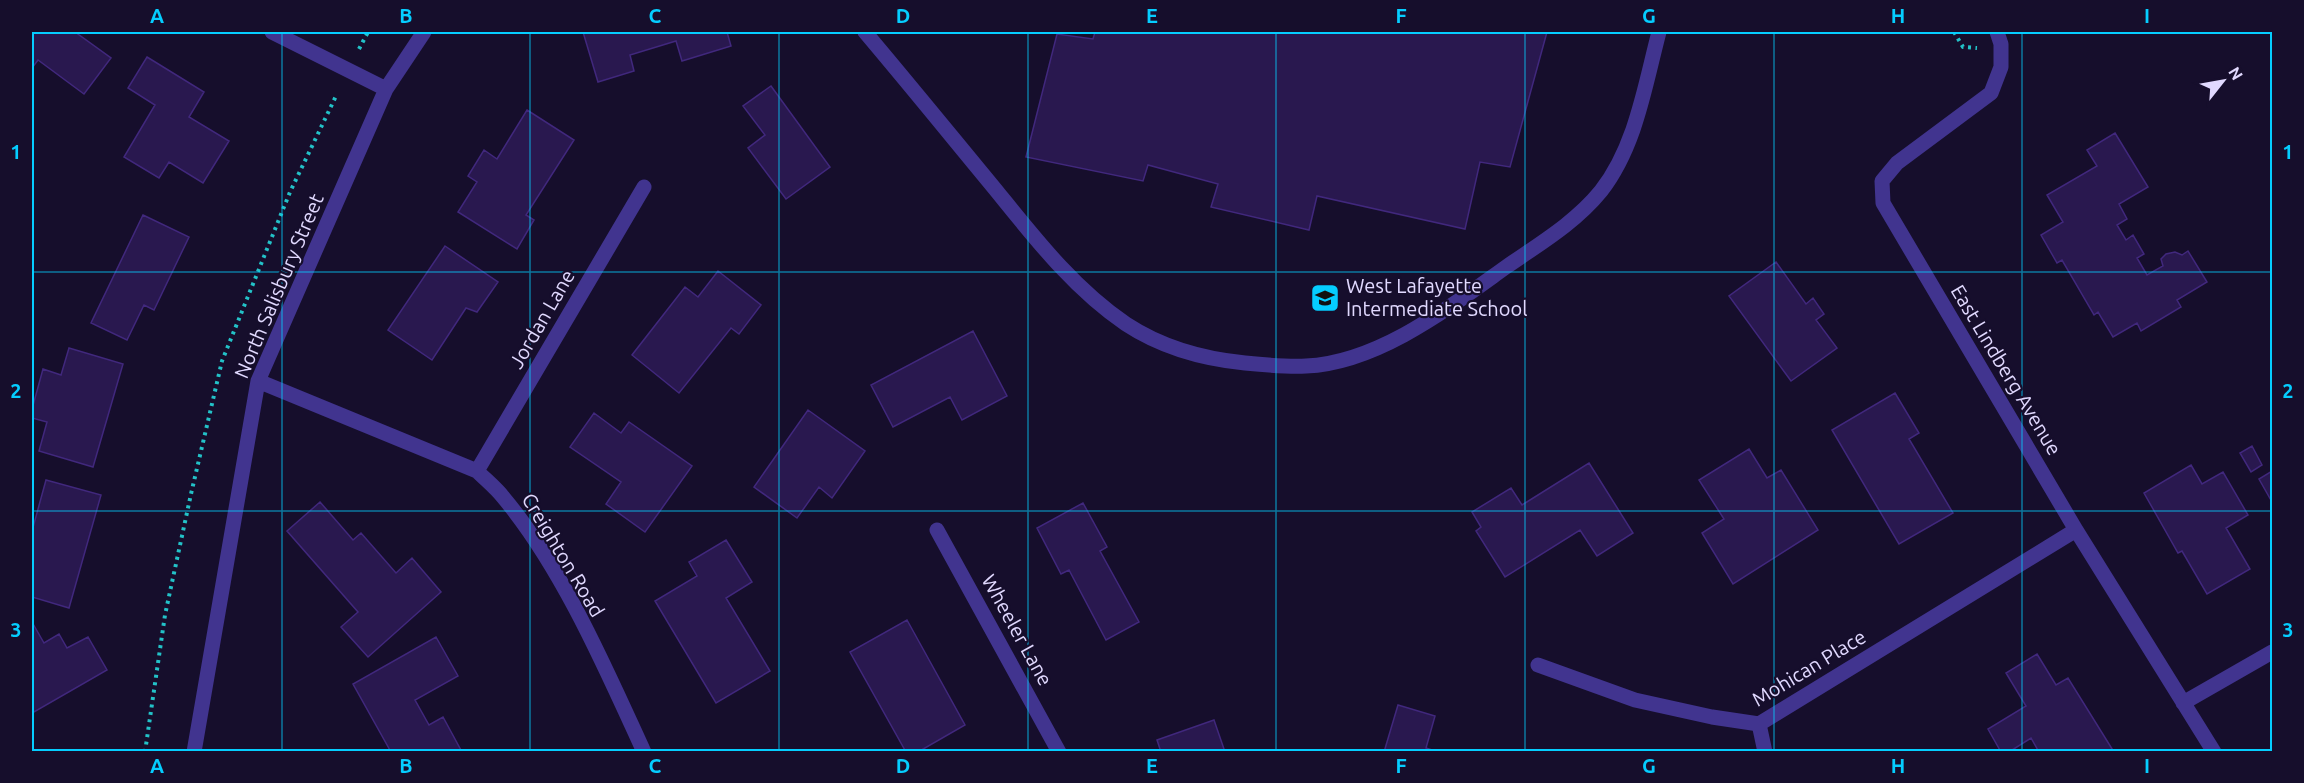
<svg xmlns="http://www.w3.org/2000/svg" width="2304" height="783" font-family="Ubuntu,sans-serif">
	<rect width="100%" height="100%" fill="#160e2c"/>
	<path fill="#29184f" stroke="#41287d" stroke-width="1.5" d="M32,32H75L111,58L84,94L38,60L32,68Z
		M583,32H727L731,46L682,61L676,41L630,55L634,71L598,82Z
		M1095,32H1547L1510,167L1480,162L1465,229L1317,196L1309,230L1211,207L1218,184L1148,165L1143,181L1026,157L1057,34L1093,39Z
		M147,57L204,92L189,117L229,141L203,183L169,162L159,178L124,157L155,105L128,88Z
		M771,86L830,167L786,199L748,148L765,135L743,106Z
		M527,110L574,140L526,215L534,220L517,249L458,212L477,182L468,176L484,150L497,159Z
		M2115,133L2148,187L2119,204L2127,219L2117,225L2126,240L2133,235L2144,254L2137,258L2147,275L2163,266L2161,259L2166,254L2175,252L2182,255L2188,251L2207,282L2177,300L2181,307L2141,331L2137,323L2113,337L2098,312L2094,315L2062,260L2057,263L2041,235L2063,222L2047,195L2097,166L2087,150Z
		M143,215L189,237L154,310L144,305L127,340L91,323Z
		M445,246L498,282L477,312L466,308L432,360L388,330Z
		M1776,262L1806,304L1813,298L1824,314L1816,320L1837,348L1791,381L1729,296Z
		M718,271L761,305L739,334L731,328L679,393L632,355L685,287L698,297Z
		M973,331L1007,396L962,420L950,397L893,427L871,385Z
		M69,348L123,364L93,467L39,451L47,422L32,418V409L43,369L61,375Z
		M1895,393L1919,433L1909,439L1953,513L1899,544L1832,430Z
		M808,410L865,451L832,498L819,487L797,518L754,487Z
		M594,413L621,433L629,422L692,466L645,532L606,504L621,482L570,447Z
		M2252,446L2262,465L2251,472L2240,453Z
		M1749,449L1767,478L1781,470L1818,530L1733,584L1702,533L1724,519L1699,480Z
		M1589,463L1633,533L1597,556L1580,530L1505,577L1476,531L1481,527L1472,512L1511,488L1522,505Z
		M2191,465L2202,484L2223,472L2248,515L2226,528L2250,569L2207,594L2182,551L2178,553L2144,493Z
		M2272,471V502L2259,479Z
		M46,480L101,495L69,608L32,597V531Z
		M320,502L353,540L361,533L396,573L412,558L441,592L368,657L341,627L358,612L287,531Z
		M1083,503L1107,547L1100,551L1139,622L1106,640L1069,570L1061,574L1037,528Z
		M726,540L752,582L726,598L770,671L716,703L655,601L697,576L689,562Z
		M907,620L965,725L918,752H906L850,652Z
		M32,622L44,643L59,634L67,648L88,637L107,670L34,712L32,708Z
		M436,637L458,676L415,700L429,725L443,717L462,752H391L353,684Z
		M2037,654L2056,685L2068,678L2114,752H2039L2031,738L2009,752H2001L1988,729L2026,706L2006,673Z
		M1398,705L1435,716L1426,748L1438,752H1384Z
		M1214,720L1225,752H1161L1157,740Z"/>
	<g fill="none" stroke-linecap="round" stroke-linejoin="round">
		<path stroke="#23c2c8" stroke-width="4" stroke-dasharray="3 4.5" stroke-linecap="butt" d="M1954,32L1963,47L1977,48
			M359,49L368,32
			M145,752L165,615L191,494L222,361L290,192L337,94"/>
		<path stroke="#41348f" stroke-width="15" d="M272,32L386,89
			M865,32C909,84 952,137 995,189C1034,237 1074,289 1126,324C1161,347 1204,359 1245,363C1265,365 1286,367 1306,366C1378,363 1450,307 1506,267C1539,244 1575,223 1601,191C1636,146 1645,85 1659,32
			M1997,32L2001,44V67L1991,93L1897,163L1882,181L1883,203L2076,530L2214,752
			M258,381L477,471C486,480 496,488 503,497C562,567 606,669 644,752
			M477,471L644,187
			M937,530L1059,752
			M1538,665L1635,700L1712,717L1759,724L2076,530
			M2183,703L2272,652
			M1759,724L1765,752
			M194,752L258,381L386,89L424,32"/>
	</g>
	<path fill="none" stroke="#05cdff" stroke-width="1.5" stroke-opacity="0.55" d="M282,32V752M530,32V752M779,32V752M1028,32V752M1276,32V752M1525,32V752M1774,32V752M2022,32V752M32,272H2272M32,511H2272"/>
	<defs>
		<g id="school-square" transform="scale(1.5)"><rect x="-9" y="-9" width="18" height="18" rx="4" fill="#05cdff" stroke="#160e2c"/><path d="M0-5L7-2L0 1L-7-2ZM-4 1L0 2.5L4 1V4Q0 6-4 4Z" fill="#111"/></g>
	</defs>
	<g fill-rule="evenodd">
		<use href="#school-square" x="1325" y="298"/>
	</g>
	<g text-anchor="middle" stroke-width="4.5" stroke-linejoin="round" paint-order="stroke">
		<g font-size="20" fill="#e1d9ff" stroke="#160e2c">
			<text transform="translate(279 286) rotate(-67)" y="7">North Salisbury Street</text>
			<text transform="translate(542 319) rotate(-60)" y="7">Jordan Lane</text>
			<text transform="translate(2006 370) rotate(59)" y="7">East Lindberg Avenue</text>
			<text transform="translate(563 555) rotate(59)" y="7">Creighton Road</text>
			<text transform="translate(1017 630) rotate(61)" y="7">Wheeler Lane</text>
			<text transform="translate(1809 668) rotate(-31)" y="7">Mohican Place</text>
		</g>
		<g font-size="20" fill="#e1d9ff" stroke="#160e2c" text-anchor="start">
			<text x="1346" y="293">West Lafayette<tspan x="1346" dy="23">Intermediate School</tspan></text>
		</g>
	</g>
	<rect width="2304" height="783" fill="none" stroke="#160e2c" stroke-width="66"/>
	<g transform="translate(2223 81) rotate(59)" stroke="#160e2c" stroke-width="4.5" paint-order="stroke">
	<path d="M0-4.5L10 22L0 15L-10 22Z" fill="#e1d9ff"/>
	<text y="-9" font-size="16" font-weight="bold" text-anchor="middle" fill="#e1d9ff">N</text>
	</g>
	<rect x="33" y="33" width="2238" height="717" fill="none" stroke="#05cdff" stroke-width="2"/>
	<g font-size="20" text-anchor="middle" font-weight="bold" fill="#05cdff">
		<text x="157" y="23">A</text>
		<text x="406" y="23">B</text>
		<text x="655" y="23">C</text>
		<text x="903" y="23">D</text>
		<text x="1152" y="23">E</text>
		<text x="1401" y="23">F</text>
		<text x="1649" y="23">G</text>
		<text x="1898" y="23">H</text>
		<text x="2147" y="23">I</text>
		<text x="16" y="159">1</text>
		<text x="2288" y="159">1</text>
		<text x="16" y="398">2</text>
		<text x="2288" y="398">2</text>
		<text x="16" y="637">3</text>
		<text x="2288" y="637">3</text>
		<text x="157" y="773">A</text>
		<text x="406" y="773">B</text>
		<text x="655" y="773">C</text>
		<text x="903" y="773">D</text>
		<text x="1152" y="773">E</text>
		<text x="1401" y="773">F</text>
		<text x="1649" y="773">G</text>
		<text x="1898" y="773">H</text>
		<text x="2147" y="773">I</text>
	</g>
</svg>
